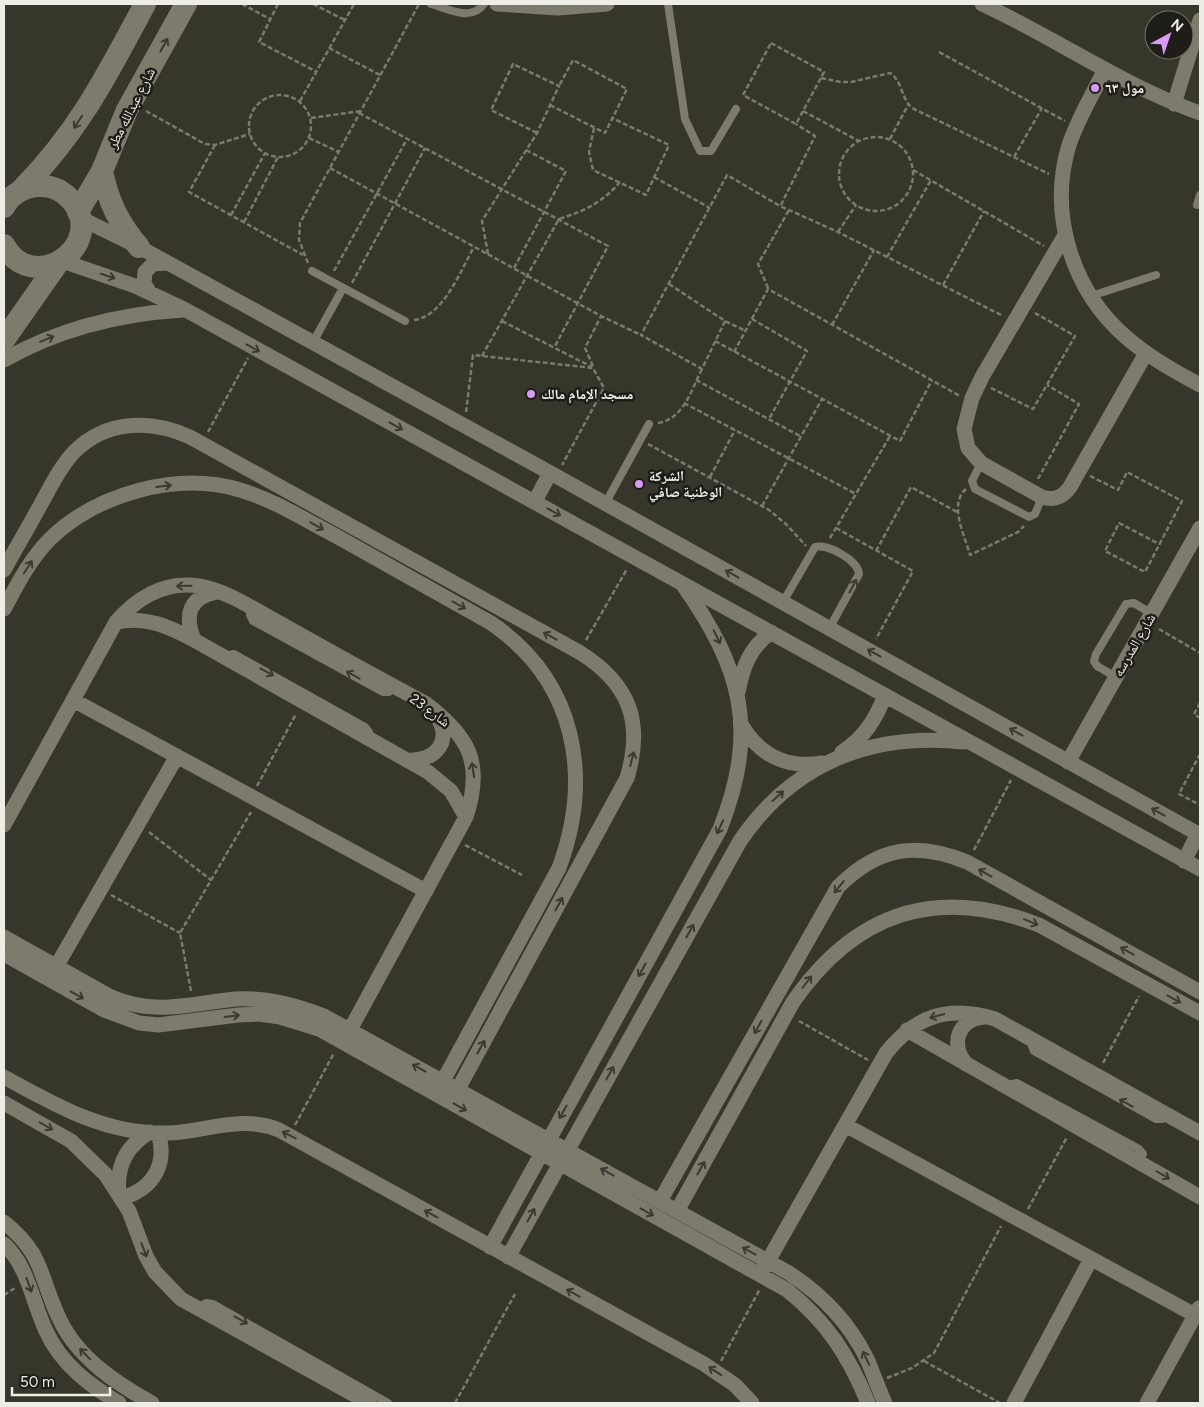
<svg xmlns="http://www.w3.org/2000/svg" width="1204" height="1407" font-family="Figtree,'Noto Naskh Arabic',sans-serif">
	<rect width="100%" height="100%" fill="#37362a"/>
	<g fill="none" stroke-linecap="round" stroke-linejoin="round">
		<path stroke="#7b7a70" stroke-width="2.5" stroke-dasharray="5 2.5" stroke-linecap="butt" d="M242,4L270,19
			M278,4L259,42L317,72
			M313,4L345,20
			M771,43L824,72L796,124L743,95Z
			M329,48L380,75
			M939,52L1065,121
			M821,78L841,82H851L890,73C903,81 901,101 914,109L1049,174
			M249 126a31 31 0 1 1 62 0a31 31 0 1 1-62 0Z
			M300,101L354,4
			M550,105L605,133L627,89L573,60L559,86
			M146,111L205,144L215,145L250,134
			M803,111L859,141
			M359,113L608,246L554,348
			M311,118L361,111
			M594,128L589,152L593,170L646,195L669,145L612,118
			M839 174a37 37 0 1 1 74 0a37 37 0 1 1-74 0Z
			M309,138L339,152
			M890,139L908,105
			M215,145L189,192L303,255
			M1014,157L1042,108
			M330,168L601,316L641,335
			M913,170L1044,246
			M654,177L710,208
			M781,205L815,136L796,124
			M231,215L265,153
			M244,222L278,157
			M838,232L856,205
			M488,254L482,221L537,133L559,86L513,64L491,110L537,133
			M887,257L931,180
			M308,263L299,240L300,223L419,4
			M514,268L566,171L526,150
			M334,271L407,139
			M352,283L425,148
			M669,284L725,321L746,331
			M943,285L984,211
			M768,288L758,264L789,210
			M752,319L807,351L769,419
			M414,320C444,316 460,271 474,247
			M502,321L592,367
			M725,321L702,369L641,335L727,175L780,206L838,232L1003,316
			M832,325L874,250
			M715,341L900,441L932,380
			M734,352L768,289L960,396
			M482,356L559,219C584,211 602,203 620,182
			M593,366L585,348L601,316
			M696,380L800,436
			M991,388L1033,409L1075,336L1035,313
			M684,403L856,494
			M466,412L473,355L593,368L604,388L562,465
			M658,423C684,419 691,390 702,369
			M208,432L248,358
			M648,444L769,510L786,524L806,546
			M1090,476L1118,490L1127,472L1182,501L1145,572L1105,551L1119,523L1159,544
			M710,477L735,430
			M1038,479L1079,404L1047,385
			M966,489C948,504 965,536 970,555L1018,532L1024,526
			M762,506L822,399
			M836,528L913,571L876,639
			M830,538L890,436
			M876,551L911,487L959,513
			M1159,629L1200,653
			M586,640L627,569
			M1200,703L1194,714L1200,718
			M1200,754L1179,794L1200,805
			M257,786L296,714
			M149,832L211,880
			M465,845L522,875
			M974,850L1011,780
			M111,895L180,933
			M191,991L180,933L251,812
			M799,1021L868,1060
			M1103,1063L1139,996
			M295,1125L334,1053
			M1028,1209L1067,1137
			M4,1295L15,1288
			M721,1361L760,1289
			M924,1361L1000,1403
			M887,1378L912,1368L934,1353L1001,1226
			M455,1403L515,1294"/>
		<path stroke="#7c7b6d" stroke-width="8" d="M431,4C449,9 471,22 484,4
			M668,4L685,119L700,151H711L736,109
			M1197,205L1200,195
			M312,271L405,321
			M1091,296L1156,275
			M312,344L343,288
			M981,463L972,481L975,489L1029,517L1035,514L1042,497
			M605,504L649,424
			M783,602L815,547C827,543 859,561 859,574L829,629
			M252,609L250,615L253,621L383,692H389L393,686
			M226,656L234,654L365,727L369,732L367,737
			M1116,677L1097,666L1094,661L1096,654L1126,604L1134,603L1152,614
			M1035,1041L1032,1046L1034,1051L1156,1119H1163L1167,1113
			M1009,1088L1012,1084L1017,1083L1139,1149L1143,1154L1139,1162
			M198,1308L206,1303L213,1304L388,1403"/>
		<path stroke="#7c7b6d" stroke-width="15" d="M497,4L558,8L607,4
			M982,4C1056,38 1123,86 1200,113
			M1105,69C1093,94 1078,118 1069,145C1048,214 1072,291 1127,338C1149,357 1174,371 1200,385
			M1174,104L1200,20
			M80,218L139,247L556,476L1200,835
			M1065,235L982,377L972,398L964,429L968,448L981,463L1042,497C1055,501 1063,497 1070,487L1146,353
			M62,261L135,286L184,309L1200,869
			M149,292L144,283L145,272L153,264L166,263
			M4,360C60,328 119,314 183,310
			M535,501L550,473
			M4,570C16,548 29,526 41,504C51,486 60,467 74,452C106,420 150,419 190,437L579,652C629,683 644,721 627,778L458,1089
			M4,609C17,585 30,559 50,539C96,494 177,471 240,490C274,500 305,520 336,536C388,565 440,594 491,623C576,681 593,776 559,868L443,1081
			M116,622C146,616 168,626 194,640L428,772L451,791L466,817
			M194,640C184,615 189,597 217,592
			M738,692C743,666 750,648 771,632
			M73,700L426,891
			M741,724C759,755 786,769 822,763
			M842,752C864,738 876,719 885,695
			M407,760C437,762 454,739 435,714
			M1068,762L1200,528
			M4,825L116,622C137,598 165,581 199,586C229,591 258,612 285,626C331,652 378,678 425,703C469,736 484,763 466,817L345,1039
			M1184,861L1198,834
			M4,937L111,997C155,1016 189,1004 235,999C266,997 295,1005 324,1016L789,1273C821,1294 848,1321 866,1357C873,1372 878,1388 885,1403
			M4,954L104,1010L139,1023L158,1025L238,1015L259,1014L280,1017L319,1029L787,1290C827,1322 849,1356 868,1403
			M52,974L177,756
			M907,1030L1200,1197
			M966,1064C949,1043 959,1018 986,1017
			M4,1077C55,1105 106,1135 167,1133C207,1132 240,1114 279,1130L704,1364L735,1385L752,1403
			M4,1103L71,1141L105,1174L129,1211L146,1256L155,1272L181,1299L369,1403
			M845,1125L1195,1315
			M119,1193C116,1166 126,1146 150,1132
			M122,1198C153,1189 168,1164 158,1133
			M660,1201L838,887C878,847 916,841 967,862L1200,992
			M677,1211L793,1002C855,913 936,885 1039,925L1200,1013
			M4,1222C45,1255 39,1277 60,1320C78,1358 117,1384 152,1403
			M4,1244C28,1266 32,1301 46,1331C61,1364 89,1385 119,1403
			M490,1247L720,829C759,730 742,669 683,585
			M508,1257L740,841C793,763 871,732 964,742
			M764,1268L886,1053C916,1015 949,1005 995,1019L1200,1133
			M1014,1403L1091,1259
			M1147,1403L1199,1308"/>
		<path stroke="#7c7b6d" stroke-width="22" d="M102,171C108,201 119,224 139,247
			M22,189C79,131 107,75 145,4
			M4,207C11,194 26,185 42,186C54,186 64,192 72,201C108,246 32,297 4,245
			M78,212L102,171L127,110L186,4
			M4,340L58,263"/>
	</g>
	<defs><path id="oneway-shaft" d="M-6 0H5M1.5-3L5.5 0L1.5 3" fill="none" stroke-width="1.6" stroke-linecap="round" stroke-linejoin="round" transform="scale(1.25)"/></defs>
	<g stroke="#3a3932">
		<use href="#oneway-shaft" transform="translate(164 45) rotate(-61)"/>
		<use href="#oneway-shaft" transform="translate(78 122) rotate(124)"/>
		<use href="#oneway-shaft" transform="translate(108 276) rotate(18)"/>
		<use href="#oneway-shaft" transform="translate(47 339) rotate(-22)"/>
		<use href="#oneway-shaft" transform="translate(253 348) rotate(29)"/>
		<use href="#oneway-shaft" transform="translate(396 426) rotate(29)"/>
		<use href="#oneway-shaft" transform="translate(164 486) rotate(-7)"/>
		<use href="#oneway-shaft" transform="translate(554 512) rotate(29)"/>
		<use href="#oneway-shaft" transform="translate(317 526) rotate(29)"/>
		<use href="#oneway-shaft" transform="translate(28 567) rotate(-57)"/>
		<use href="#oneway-shaft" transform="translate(732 574) rotate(-151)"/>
		<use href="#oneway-shaft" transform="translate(184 586) rotate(179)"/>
		<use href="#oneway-shaft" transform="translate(853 586) rotate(-61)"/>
		<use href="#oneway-shaft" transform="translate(459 605) rotate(29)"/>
		<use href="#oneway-shaft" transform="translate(550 636) rotate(-151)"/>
		<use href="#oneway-shaft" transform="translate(717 637) rotate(64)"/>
		<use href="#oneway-shaft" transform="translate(874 653) rotate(-151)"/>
		<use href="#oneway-shaft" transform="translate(267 672) rotate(29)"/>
		<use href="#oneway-shaft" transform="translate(353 675) rotate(-151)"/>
		<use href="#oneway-shaft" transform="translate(1016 732) rotate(-151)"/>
		<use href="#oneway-shaft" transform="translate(632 759) rotate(-76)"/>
		<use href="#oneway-shaft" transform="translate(473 770) rotate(-99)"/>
		<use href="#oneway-shaft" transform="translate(778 796) rotate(-42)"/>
		<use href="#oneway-shaft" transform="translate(1158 812) rotate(-151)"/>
		<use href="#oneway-shaft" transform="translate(720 827) rotate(115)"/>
		<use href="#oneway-shaft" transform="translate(985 873) rotate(-151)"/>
		<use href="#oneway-shaft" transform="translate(839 887) rotate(129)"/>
		<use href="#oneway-shaft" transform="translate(559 904) rotate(-61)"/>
		<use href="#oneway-shaft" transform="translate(1031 922) rotate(22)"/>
		<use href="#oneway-shaft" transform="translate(690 931) rotate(-61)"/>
		<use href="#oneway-shaft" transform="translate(1127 951) rotate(-151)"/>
		<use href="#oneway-shaft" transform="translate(642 970) rotate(119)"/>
		<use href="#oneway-shaft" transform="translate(807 982) rotate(-53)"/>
		<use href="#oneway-shaft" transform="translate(77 995) rotate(29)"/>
		<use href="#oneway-shaft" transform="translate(1174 999) rotate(29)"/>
		<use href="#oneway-shaft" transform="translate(232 1016) rotate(-7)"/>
		<use href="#oneway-shaft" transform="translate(937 1016) rotate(164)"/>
		<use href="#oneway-shaft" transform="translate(758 1027) rotate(119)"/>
		<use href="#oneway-shaft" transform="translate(481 1047) rotate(-61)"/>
		<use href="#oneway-shaft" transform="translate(419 1068) rotate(-151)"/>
		<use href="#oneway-shaft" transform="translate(610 1073) rotate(-61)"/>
		<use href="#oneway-shaft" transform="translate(1126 1103) rotate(-151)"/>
		<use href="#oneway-shaft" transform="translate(460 1107) rotate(29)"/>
		<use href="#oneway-shaft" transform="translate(563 1112) rotate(119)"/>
		<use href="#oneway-shaft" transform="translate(46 1126) rotate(30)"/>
		<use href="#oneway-shaft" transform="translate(289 1135) rotate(-153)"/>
		<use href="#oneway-shaft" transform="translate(701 1168) rotate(-61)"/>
		<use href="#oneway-shaft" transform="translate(607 1172) rotate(-151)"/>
		<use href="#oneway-shaft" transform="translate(1163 1175) rotate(30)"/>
		<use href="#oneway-shaft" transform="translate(647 1212) rotate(29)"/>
		<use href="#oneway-shaft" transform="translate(431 1214) rotate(-151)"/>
		<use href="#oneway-shaft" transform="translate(531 1215) rotate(-61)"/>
		<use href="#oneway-shaft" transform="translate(144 1250) rotate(69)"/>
		<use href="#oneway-shaft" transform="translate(749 1251) rotate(-151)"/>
		<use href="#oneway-shaft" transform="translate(29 1285) rotate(70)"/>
		<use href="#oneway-shaft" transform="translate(573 1293) rotate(-151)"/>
		<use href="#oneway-shaft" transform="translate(241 1320) rotate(29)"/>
		<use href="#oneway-shaft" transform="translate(85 1354) rotate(-134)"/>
		<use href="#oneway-shaft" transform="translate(866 1358) rotate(-116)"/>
		<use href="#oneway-shaft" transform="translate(715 1371) rotate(-147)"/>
	</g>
	<g fill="#d99af7" stroke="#1e1d18" stroke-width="2">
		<circle cx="1095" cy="88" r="5"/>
		<circle cx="531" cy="394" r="5"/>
		<circle cx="639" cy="484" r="5"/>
	</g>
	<g text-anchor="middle" stroke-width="5" stroke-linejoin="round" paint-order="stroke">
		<g font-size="14" font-weight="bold" fill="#efeee6" stroke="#1e1d18" text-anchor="start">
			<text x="1105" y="93">مول ٦٣</text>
			<text x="541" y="399">مسجد الإمام مالك</text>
			<text x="649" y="481">الشركة<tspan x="649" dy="16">الوطنية صافي</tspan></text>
		</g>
		<g font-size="14" fill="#efeee6" stroke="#1e1d18">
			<text transform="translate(131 108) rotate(-63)" y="5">شارع عبدالله مطر</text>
			<text transform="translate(1134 645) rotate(-60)" y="5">شارع المدرسه</text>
			<text transform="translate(430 710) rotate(36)" y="5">شارع 23</text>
		</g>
	</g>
	<rect width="1204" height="1407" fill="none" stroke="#efeee6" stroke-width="10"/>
	<g transform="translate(1169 35) rotate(40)"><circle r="24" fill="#1e1d18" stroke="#72716a"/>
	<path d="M0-4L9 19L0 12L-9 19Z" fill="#d99af7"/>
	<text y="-8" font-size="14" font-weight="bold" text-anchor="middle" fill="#efeee6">N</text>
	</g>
	<path d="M12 1387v8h98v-8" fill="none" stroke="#efeee6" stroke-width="2.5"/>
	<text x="20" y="1387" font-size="15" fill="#efeee6" stroke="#1e1d18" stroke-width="4" paint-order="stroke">50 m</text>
</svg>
